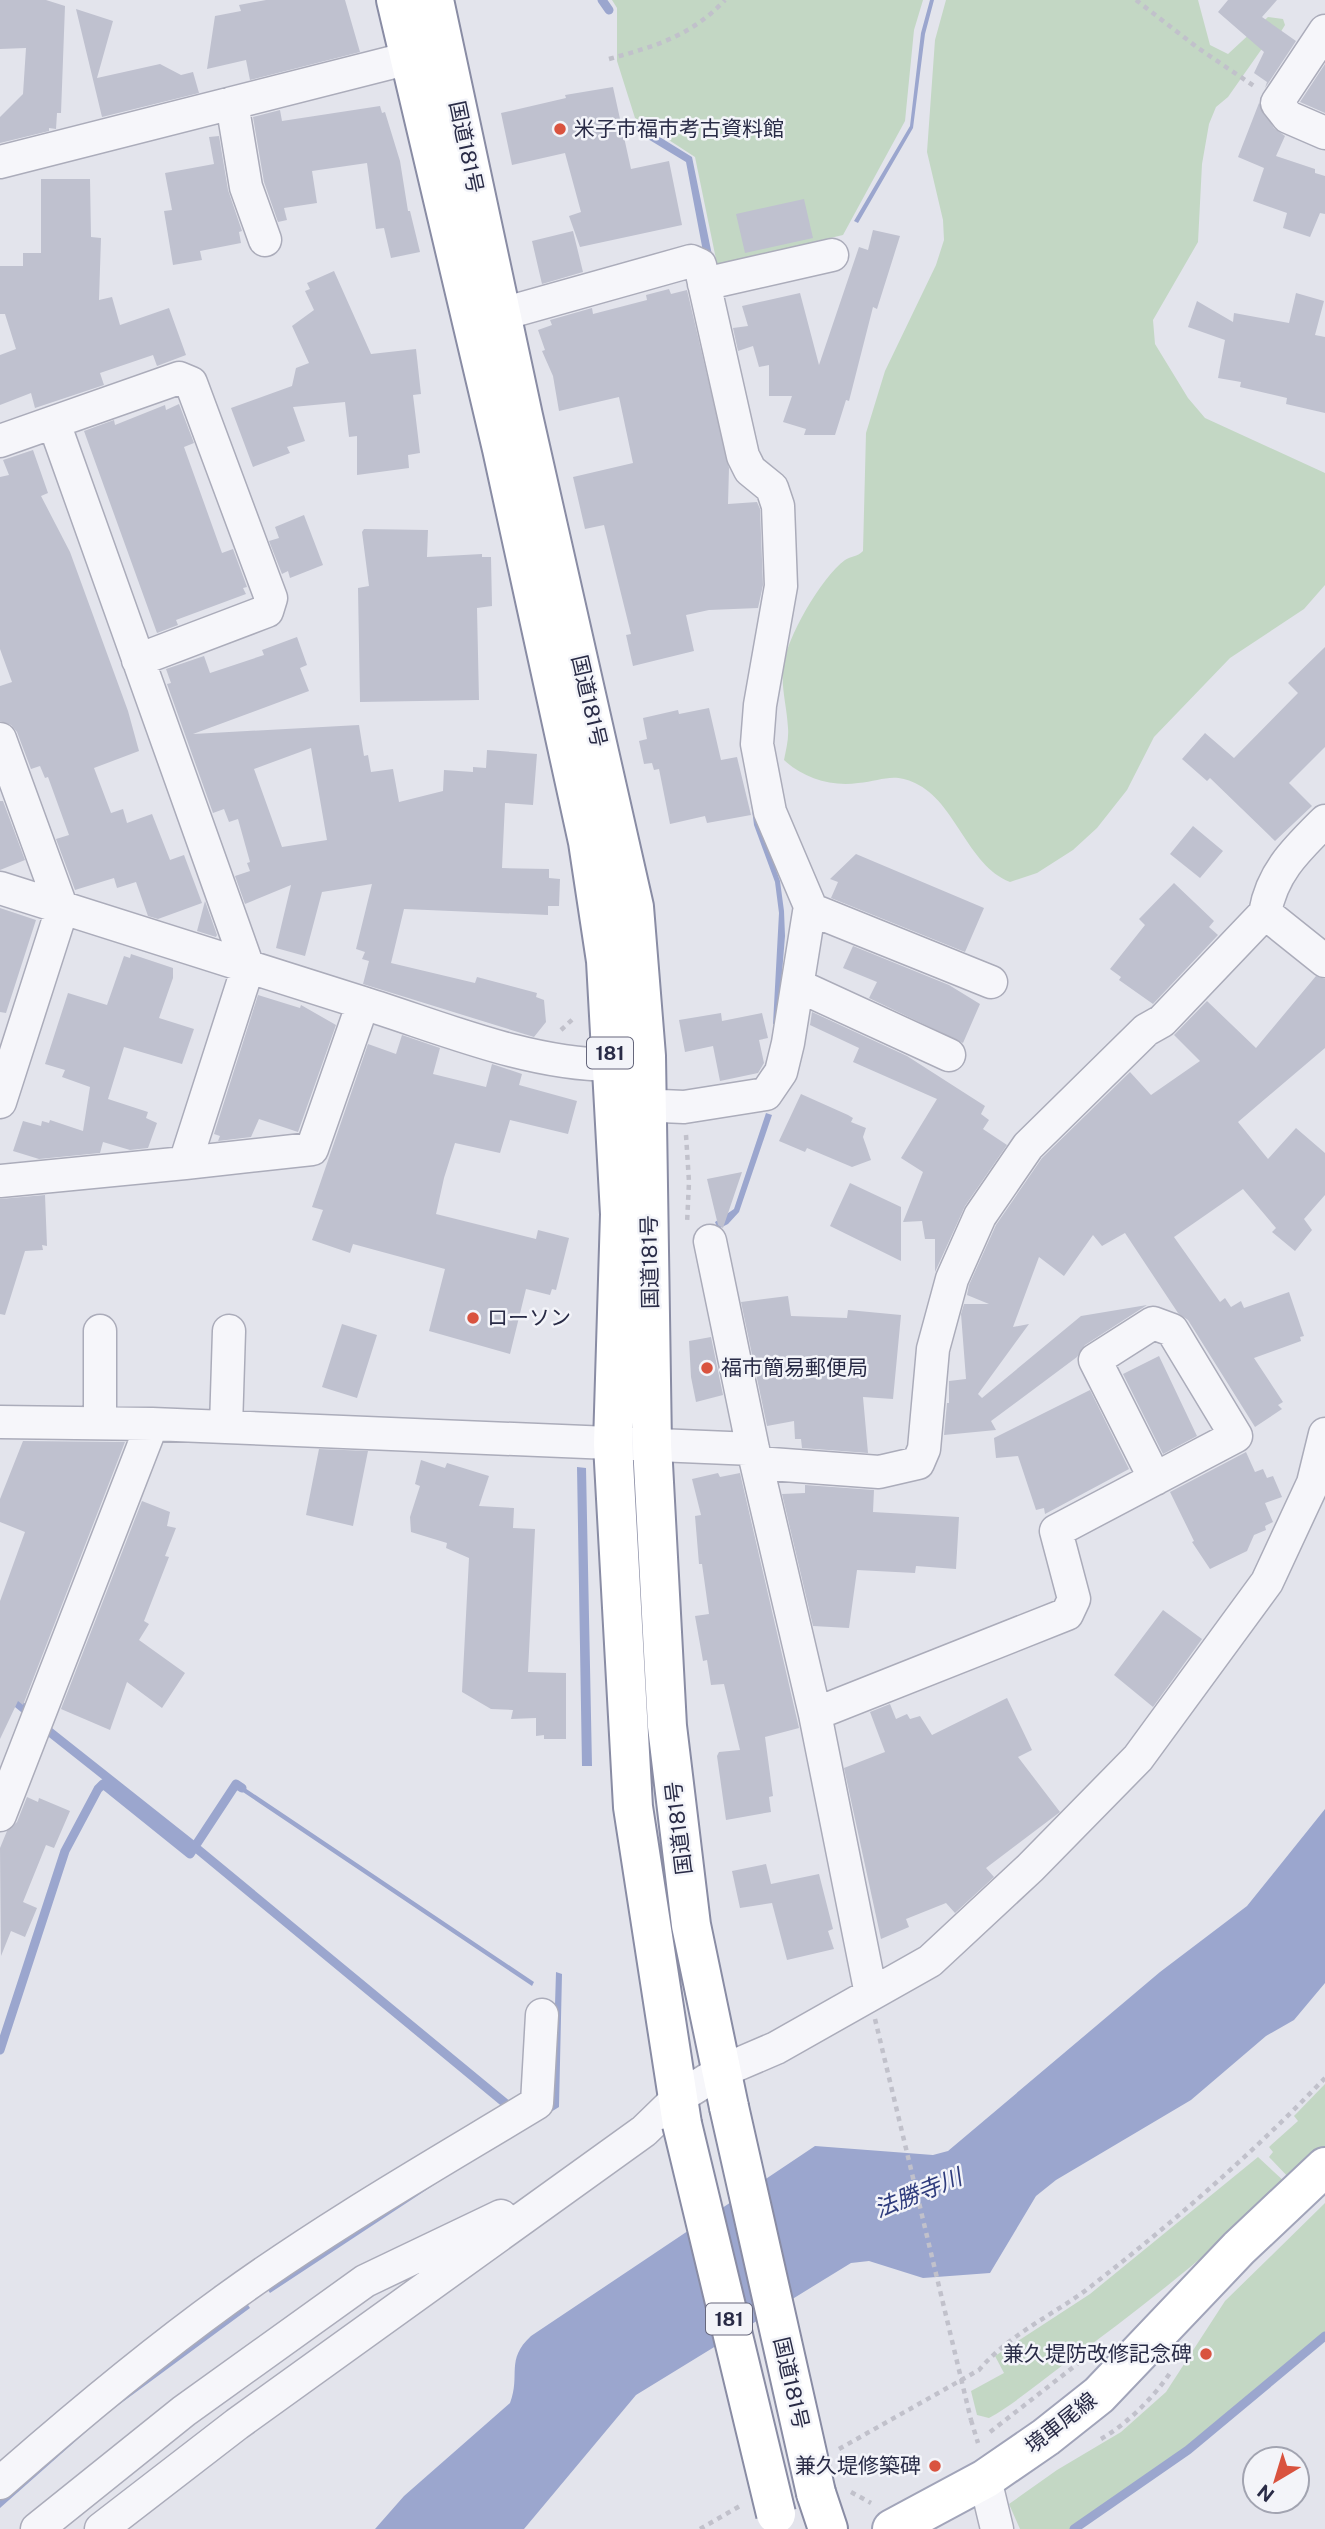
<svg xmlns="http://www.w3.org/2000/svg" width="1325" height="2529" font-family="'Public Sans','Noto Sans JP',sans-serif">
	<rect width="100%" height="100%" fill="#e3e4ec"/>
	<path fill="#c3d7c4" d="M612,0H923L914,30L905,121L843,235L717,264L695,157L635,118L617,61V8Z
		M946,0H1198L1210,45L1228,54L1268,17L1283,19L1285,25L1274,43L1261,50L1228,97L1216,107L1209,124L1202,164L1198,242L1153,320L1155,344L1188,398L1205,418L1325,473V585L1304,609L1230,658L1154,737L1127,790L1097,828L1073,850L1037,873L1010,882C967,865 956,802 915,783C893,772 881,781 858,783C832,787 803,778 784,760C786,750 789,738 788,728C787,707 781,688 783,668C786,638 821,578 845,560C851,556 857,557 863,551L866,433L885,371L936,265L944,240L943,220L927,152L935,40Z
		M1325,2084V2147L1291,2180L1269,2157L1273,2152L1269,2147L1298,2121L1294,2116Z
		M1258,2157L1286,2183C1215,2249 1141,2309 1063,2365C1038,2383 1016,2403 989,2418L977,2415L971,2391L1004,2373L995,2356L1090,2294Z
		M1325,2203V2333L1187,2449L1071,2529H1020L1009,2504L1057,2470L1121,2432L1166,2392L1225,2301Z"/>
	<path fill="#9ba6ce" d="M930,0H934L925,34L913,128L858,223L854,221L910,126L921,33Z
		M637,123L692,157L713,260L705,262L686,162L633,130Z
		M758,624L763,625L760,825L780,881L784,911L785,936L778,1023L773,1024L779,913L775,882L754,825L744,745L747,698Z
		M766,1113L772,1115L739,1212L728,1224L718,1229L715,1222L734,1209Z
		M577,1467L586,1468L592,1766H582Z
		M236,1782L534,1982L532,1986L234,1786Z
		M1325,1809V1983L1294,2020L1266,2036L1191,2100L1056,2180L1036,2196L990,2273L923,2278L869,2261L851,2263L636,2395L524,2529H375L404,2496L510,2403C521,2375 505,2360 531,2336L815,2146L933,2155L948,2151L1160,1972L1247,1906Z
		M556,1972L562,1974L559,2107L455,2171L270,2293L266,2287L552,2105Z
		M246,2302L250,2308L105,2415L0,2508V2500L66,2440Z"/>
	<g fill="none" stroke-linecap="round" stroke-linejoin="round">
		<path stroke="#9ba6ce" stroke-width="9" d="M602,0L609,10
			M0,1689L27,1711
			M46,1729L195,1847L511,2108
			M0,2050L65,1851L98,1789L103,1784L190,1854L236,1784L242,1788
			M1074,2529L1188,2450L1325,2336"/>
	</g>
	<path fill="#bfc1cf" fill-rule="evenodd" d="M0,0H46L65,6L61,113H57L56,129L49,128V131L0,143V117L23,94L26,48L0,49Z
		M266,0H345L360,52L250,80L246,60L207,69L215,16L241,11L239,5Z
		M1228,0H1277L1262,17L1296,41L1265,88L1267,82L1254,73L1264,52L1218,12Z
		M76,9L113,21L97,78L160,64L181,75L193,72L199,93L102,117Z
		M1325,64V113L1300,102Z
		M613,87L631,169L669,161L682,225L580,247L569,216L581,212L565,153L512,165L501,113L566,98L565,95Z
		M1259,103L1274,128L1285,136L1276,156L1315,169V173L1325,176V214L1320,213L1310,237L1283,228L1287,213L1253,201L1264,168L1238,157Z
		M380,106L382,113L385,112L400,161L408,211H410L420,252L391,258L384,228L376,229L367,163L312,171L317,203L284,208L287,220L278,222L264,182L253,117L280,110L282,121Z
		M219,136L228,190L242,231L239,232L241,243L200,251L202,260L173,265L164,211L172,210L165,173L214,164L209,137Z
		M41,179H90L91,237L101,238L99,300L112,297L120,325L169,308L186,355L157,366L153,355L100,373L104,385L35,408L31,393L0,405V355L16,349L5,314H0V266H23V253H41Z
		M804,199L813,238L745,253L736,214Z
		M873,230L900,236L877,309L873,307L849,401L846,400L835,435H804L806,429L783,422L792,396H769V365L759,367L753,346L738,351L733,328L748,326L742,306L800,293L819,365L859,247L868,250Z
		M573,231L583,272L542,284L532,241Z
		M334,271L371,354L416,349L421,394L413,395L420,453L408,455L409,468L357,475V436L349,437L345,402L293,407L305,441L287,447L290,453L253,467L231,408L292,386L296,368L309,363L292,326L314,310L305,291L310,289L307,283Z
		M669,289L671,294L687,290L729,468L728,504L757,502L760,509L763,585L758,608L709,610L686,615L694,651L633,666L626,635L631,634L604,525L585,529L573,477L633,463L619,397L559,411L553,376L542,351L545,350L538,330L552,325L550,320L592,308L593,314L647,300L646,295Z
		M1296,293L1324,301L1315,335L1325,337V413L1286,404L1287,398L1240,387L1241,382L1218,378L1225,340L1188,327L1197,301L1233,322L1234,313L1289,323Z
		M179,404L194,443L184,447L222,553L233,549L247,587L243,588L246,594L176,620L178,625L157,633L84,431L114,420L115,425L165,405L166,410Z
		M33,450L48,493L41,496L70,552L128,711L139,751L94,768L111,813L123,809L127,823L152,814L170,860L184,855L202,903L158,919L148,916L136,882L117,888L114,878L75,890L56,839L69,835L48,777L45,778L40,766L31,769L17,732L11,725L0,721V686L12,682L0,649V477L9,475L3,460Z
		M304,515L323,565L290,578L288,571L282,574L269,541L279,538L275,527Z
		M364,529L428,530L427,557L482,554V557H491L492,606L477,608L479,700L360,702L358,588L369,586L362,532Z
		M297,637L307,665L300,668L309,691L193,734L359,725L364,756L368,755L371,772L393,769L399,802L443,791L444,770L473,772V767L486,768L487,750L537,754L533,805L505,803L502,868L549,869V878L560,879L559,906H548V915L404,909L391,963L475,983L477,977L537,993L536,997L544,1000L546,1022L534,1037L363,984L369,961L362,959L365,952L356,949L372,884L322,892L305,956L276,948L291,885L245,904L235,876L250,871L247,863L250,862L238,819L229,822L224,809L213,813L167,684L171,683L166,669L204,656L210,673L264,655L262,650ZM311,748L327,840L282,847L254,769Z
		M1325,647V747L1289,783L1312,806L1275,841L1210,778L1207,781L1182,759L1205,733L1234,758L1298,693L1288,683Z
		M709,708L721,760L737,757L751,815L707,823L705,816L670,824L659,769L654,770L652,763L644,764L639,741L647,739L643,718L678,710L679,714Z
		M0,801H3L25,860L0,870Z
		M1193,826L1223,851L1200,878L1170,854Z
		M856,854L984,908L965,952L831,898L838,882L830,879Z
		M1174,883L1214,921L1209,927L1218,935L1153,1004L1119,980L1121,977L1110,969L1145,925L1139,919Z
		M205,901L217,935L216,937L197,931Z
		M0,908L36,920L6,1013L0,1012Z
		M853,946L949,985L980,1004L963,1043L869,998L877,982L843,968Z
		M131,954L173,968V978L159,1018L194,1029L182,1064L124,1047L108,1099L148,1112L146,1118L157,1123L148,1148L130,1150L103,1142L100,1153L39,1159L13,1151L23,1121L41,1126L42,1121L49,1123L50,1120L83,1131L90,1087L62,1077L65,1070L45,1064L68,993L107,1005L124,956L130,958Z
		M1316,976L1325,979V1048L1238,1122L1268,1159L1296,1128L1325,1153V1195L1304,1219L1312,1230L1295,1251L1272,1232L1276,1228L1243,1189L1174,1237L1220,1302L1225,1298L1231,1307L1241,1301L1244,1308L1289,1292L1304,1336L1300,1337L1301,1341L1254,1358L1283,1402L1278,1405L1282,1409L1255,1427L1188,1320L1178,1313L1125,1233L1102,1246L1093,1235L1064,1276L1039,1257L1013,1327L1029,1324L978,1394L982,1398L1081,1316L1147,1305L1085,1345L1077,1357L991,1421L996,1430L944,1435L947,1403H949V1381L966,1379L961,1314L964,1304H989L967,1295L969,1285L996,1225L1042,1158L1130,1072L1151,1095L1200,1061L1174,1035L1207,1001L1256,1048Z
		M258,995L300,1008L301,1005L336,1025L298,1132L259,1119L251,1137L218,1141L220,1136L214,1134Z
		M812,1012L907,1056L985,1106L981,1114L989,1120L983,1129L1007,1145L965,1206L935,1272V1239H925L922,1221L903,1222L923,1172L901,1158L937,1099L853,1062L859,1048L810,1025Z
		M721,1013L722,1021L762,1013L768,1038L759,1040L764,1063L758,1073L720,1081L713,1046L685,1052L679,1020Z
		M402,1035L440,1048L433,1074L486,1087L492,1064L522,1074L519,1085L577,1101L568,1134L510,1120L500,1153L455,1143L444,1178L436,1214L536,1239L538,1230L569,1238L556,1290L552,1289L550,1295L526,1289L510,1354L429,1331L445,1269L353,1244L350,1253L312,1240L323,1210L312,1207L368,1044L396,1054Z
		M801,1094L848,1115L853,1118L851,1122L866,1128L863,1137L871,1160L852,1167L807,1148L805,1152L779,1141Z
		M742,1172L723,1228L718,1225L707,1179Z
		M850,1183L901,1207V1261L830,1226Z
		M45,1195L47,1246L42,1245L43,1250L25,1251L5,1315L0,1314V1199Z
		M788,1296L791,1316L847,1318L848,1310L901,1315L893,1399L863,1397L868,1453L802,1448L801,1439H795L794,1421L767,1426L741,1302Z
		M342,1324L377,1335L357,1398L322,1387Z
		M711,1337L723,1395L696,1402L691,1377L689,1341Z
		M1159,1356L1197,1436L1163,1454L1123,1374Z
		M1090,1390L1129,1469L1045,1514L1044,1508L1036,1510L1018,1456L996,1458L994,1438Z
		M23,1441L125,1442L23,1705L18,1701L0,1739V1601L25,1532L0,1522V1499Z
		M319,1449L368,1451L353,1526L306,1515Z
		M1246,1452L1255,1472L1263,1469L1267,1478L1273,1476L1282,1497L1265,1503L1273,1522L1265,1526L1266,1530L1254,1535L1247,1551L1210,1569L1192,1542L1194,1541L1170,1492Z
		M421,1460L445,1468L447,1463L489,1476L479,1506L514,1508L513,1528L535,1529L528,1672L566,1673V1739H544V1735L536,1736V1718L511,1719L513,1710L491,1709L462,1692L469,1558L446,1548L447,1543L411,1532L410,1517L420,1486L415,1484Z
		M718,1473L720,1477L740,1473L799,1728L765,1737L773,1796L769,1797L771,1812L726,1820L717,1756L719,1752L740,1750L724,1684L711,1685L707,1660L703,1661L695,1616L709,1614L702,1564H699L695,1516L701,1515L692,1479Z
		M805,1485L874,1490L873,1512L959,1517L956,1569L916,1566L915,1573L857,1570L849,1628L813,1626L782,1494L805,1493Z
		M142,1501L170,1512L167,1526L176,1528L165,1556L169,1557L144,1621L149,1624L139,1640L185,1673L162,1708L127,1682L110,1730L61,1709Z
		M1163,1610L1202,1639L1153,1707L1114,1675Z
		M1007,1698L1032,1750L1018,1757L1060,1812L986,1868L994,1877L955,1913L946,1903L906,1919L909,1927L881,1939L844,1768L885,1752L870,1712L890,1704L896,1719L907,1714L910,1719L920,1716L932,1735Z
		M27,1797L38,1802L39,1798L70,1811L54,1848L46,1845L23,1902L37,1908L25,1937L11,1931L1,1956L0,1848L7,1831L17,1822Z
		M766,1864L771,1884L819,1874L833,1929L828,1931L834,1949L787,1960L772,1903L740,1908L732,1871Z"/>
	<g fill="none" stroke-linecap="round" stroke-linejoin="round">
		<g stroke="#abacba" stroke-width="35">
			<path id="minor" d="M1325,31L1277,103L1288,117L1325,133
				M232,103L246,187L265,240
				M0,162L433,52
				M704,284L832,255
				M0,441L179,378L191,383L271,598L267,611L138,660
				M0,739L62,909L0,1102
				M0,888L363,1003
				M810,909L991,982
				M1265,913L1325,961
				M799,986L949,1055
				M185,1163L312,1149L363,1003C443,1028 526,1064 611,1065L645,1099L661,1106L684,1107L766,1094L781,1072L788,1043L810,906L770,812L757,744L760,705L781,586L778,506L772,488L750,470L743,456L700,265L691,261L502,314
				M0,1181L185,1163L248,967L54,423
				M710,1241L753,1449L815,1714L871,1994
				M0,1422L152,1424L753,1449
				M100,1423V1331
				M226,1427L229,1331
				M757,1463L879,1472L918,1463L924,1449L933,1349L952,1279L980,1216L1028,1146L1146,1030L1162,1021L1265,913C1272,872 1297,849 1325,821
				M815,1714L1067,1614L1074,1599L1056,1531L1236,1436L1172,1330L1153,1323L1095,1360L1155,1479
				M0,1815L152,1424
				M985,2479L997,2529
				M0,2483C73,2419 148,2356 227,2299C326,2227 433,2166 537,2103L542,2015
				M37,2529L184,2411L365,2281L501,2216
				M101,2529L237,2424L644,2131L678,2098L720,2072L776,2048L930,1961L1030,1868L1138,1758L1267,1582L1313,1483L1325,1434"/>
		</g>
		<g stroke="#a1a4b9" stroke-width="42">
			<path id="major" d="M892,2529L985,2479L1046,2437L1099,2395L1239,2248L1325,2167"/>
		</g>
		<g stroke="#898ca4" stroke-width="42">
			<path id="highway" d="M396,0L502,449L588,842L606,961L620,1214L613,1444L633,1807L682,2124
				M434,0L523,416L634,907L646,1056L652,1445L667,1726L691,1925L729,2107
				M816,2493L828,2529"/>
		</g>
		<path stroke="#c1c1cb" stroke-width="4.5" stroke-dasharray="5 5" stroke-linecap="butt" d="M1136,0L1198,48L1254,86
			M609,59C656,46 691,36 725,0
			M561,1030L575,1017
			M686,1135L689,1182L687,1224
			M971,2420L978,2443
			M990,2432L1085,2358
			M1101,2439C1127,2424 1153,2398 1170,2373
			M839,2449L979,2370C1010,2333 1056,2314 1094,2284C1176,2220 1253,2153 1325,2078
			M851,2492L871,2503
			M700,2529L740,2506"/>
		<use href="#minor" stroke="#f6f6fa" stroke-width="32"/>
		<use href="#major" stroke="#fff" stroke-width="38"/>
		<use href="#highway" stroke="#fff" stroke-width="38"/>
		<g stroke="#898ca4" stroke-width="42" stroke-linecap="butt">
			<path id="highway-bridge" d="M729,2107L816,2493
				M682,2124L776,2514"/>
		</g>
		<path stroke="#c1c1cb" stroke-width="4.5" stroke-dasharray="5 5" stroke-linecap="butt" d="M875,2019L971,2420"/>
		<use href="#highway-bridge" stroke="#fff" stroke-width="38"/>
	</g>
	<g fill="#d9533f" stroke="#f3f4f9" stroke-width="2.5">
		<circle cx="560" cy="129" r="7"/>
		<circle cx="473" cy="1318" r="7"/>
		<circle cx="707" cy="1368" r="7"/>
		<circle cx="1206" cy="2354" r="7"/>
		<circle cx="935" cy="2466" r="7"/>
	</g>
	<g text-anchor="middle" stroke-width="5" stroke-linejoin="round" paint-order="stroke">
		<g fill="#f3f4f9" stroke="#66677c" stroke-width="2">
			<rect x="587" y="1037.5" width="46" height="31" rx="5"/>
			<rect x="706" y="2303.5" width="46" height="31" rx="5"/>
		</g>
		<g font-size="19" font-weight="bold" fill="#292b46">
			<text x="610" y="1060">181</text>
			<text x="729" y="2326">181</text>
		</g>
		<g font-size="21" fill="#292b46" stroke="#f3f4f9" text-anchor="start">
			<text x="574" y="136">米子市福市考古資料館</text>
			<text x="487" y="1325">ローソン</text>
			<text x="721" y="1375">福市簡易郵便局</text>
			<text x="1192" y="2361" text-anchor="end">兼久堤防改修記念碑</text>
			<text x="921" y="2473" text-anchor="end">兼久堤修築碑</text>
		</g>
		<g font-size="21" fill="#292b46" stroke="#f3f4f9">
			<text transform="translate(466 147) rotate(78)" y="7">国道181号</text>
			<text transform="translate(589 701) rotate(77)" y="7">国道181号</text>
			<text transform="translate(650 1262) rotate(-91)" y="7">国道181号</text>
			<text transform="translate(679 1828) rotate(-97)" y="7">国道181号</text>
			<text transform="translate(791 2383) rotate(77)" y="7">国道181号</text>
			<text transform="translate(1061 2423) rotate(-38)" y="7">境車尾線</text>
		</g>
		<g font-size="23" font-style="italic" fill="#2f3c7d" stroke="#f3f4f9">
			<text transform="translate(918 2193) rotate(-22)" y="8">法勝寺川</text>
		</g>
	</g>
	<g transform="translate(1276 2480) rotate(218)"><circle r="33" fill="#f3f4f9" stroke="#a2a4b1" stroke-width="2"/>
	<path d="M0-5L12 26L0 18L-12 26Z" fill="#d9533f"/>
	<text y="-10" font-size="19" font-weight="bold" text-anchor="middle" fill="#292b46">N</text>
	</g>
</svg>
